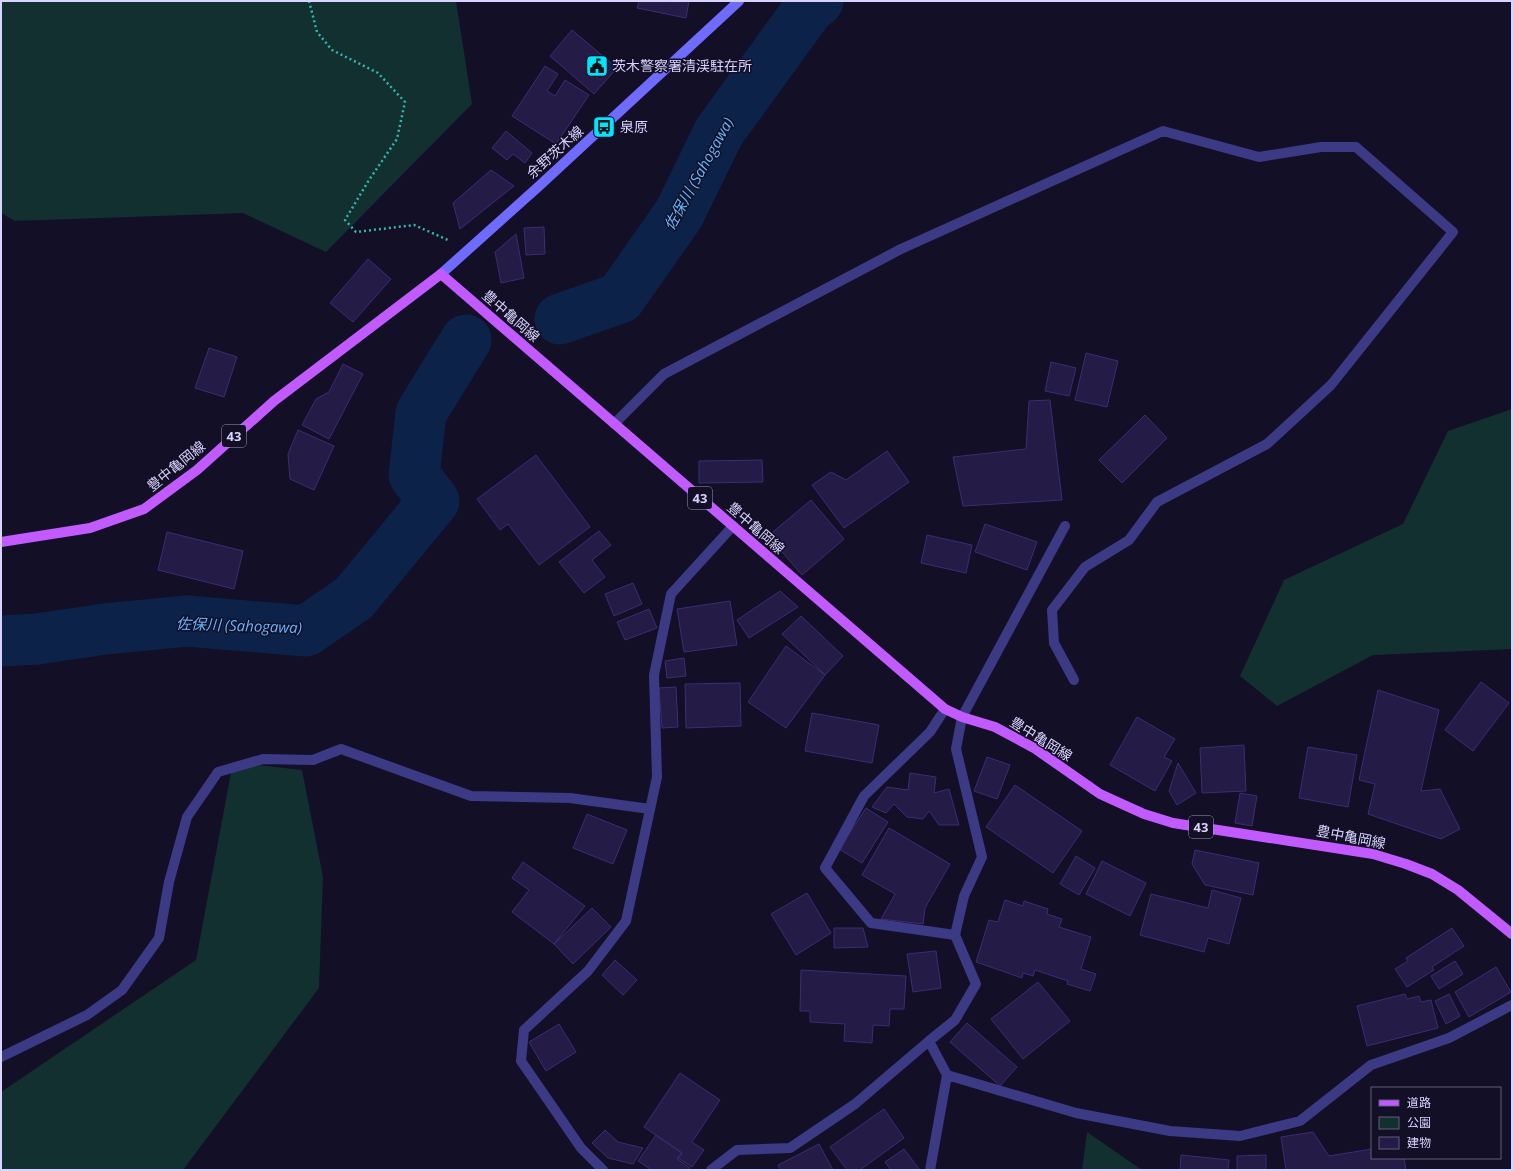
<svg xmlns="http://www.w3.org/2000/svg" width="1513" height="1171" font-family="'Open Sans','Noto Sans JP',sans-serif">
	<rect width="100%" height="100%" fill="#130f26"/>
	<path fill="#12302f" d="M1,1H456L472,104L326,252L243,213L15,221L1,213Z
		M1512,409V649L1373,655L1277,706L1240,676L1284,580L1403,524L1448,431Z
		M233,762L302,770L323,877L319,988L183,1170H1V1092L196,960Z
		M1087,1132L1142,1170H1082Z"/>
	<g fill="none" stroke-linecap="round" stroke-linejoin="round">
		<path stroke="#0c2248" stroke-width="51" d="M560,319L620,298L679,214L719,132L809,8L818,1
			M1,641L37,639L105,629L187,621L306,631L354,598L434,501L414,475L421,413L466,340"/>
	</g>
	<path fill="#241b47" stroke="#3b2d73" d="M639,1H689L686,18L637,8Z
		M572,30L617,68L594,94L550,56Z
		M545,66L558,74L547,91L555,96L565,80L589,95L556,144L512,116Z
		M506,131L532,153L525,163L513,154L507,160L492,148Z
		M491,170L514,186L460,229L453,203Z
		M544,227L545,254L526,255L524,228Z
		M516,234L524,278L501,283L495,252Z
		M368,259L391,279L353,322L330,303Z
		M209,348L237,357L224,397L195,388Z
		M1086,353L1118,361L1107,407L1075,400Z
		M1051,362L1076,368L1069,396L1045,391Z
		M343,364L363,374L329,439L302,425L316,399L329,392Z
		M1050,400L1062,500L963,506L953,457L1026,449L1029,401Z
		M1145,415L1167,438L1122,483L1099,460Z
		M298,430L334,446L314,490L290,479L288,454Z
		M887,451L909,482L844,528L812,485L831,472L846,480Z
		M536,455L590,527L539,565L508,524L500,530L477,499Z
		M762,460L763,482L699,483V461Z
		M811,500L844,539L802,575L768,536Z
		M985,524L1037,542L1027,570L975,552Z
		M599,531L611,545L592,560L605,577L584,593L559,562Z
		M167,532L243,551L234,589L158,570Z
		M927,535L972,545L966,573L921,563Z
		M633,583L642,604L614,616L605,594Z
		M780,591L798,607L749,638L737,620Z
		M730,601L737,645L684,652L677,609Z
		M649,609L657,628L625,640L617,622Z
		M801,616L843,656L825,675L782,634Z
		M786,646L825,675L786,728L748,702Z
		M684,658L686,676L667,678L665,661Z
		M1481,682L1509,703L1473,751L1445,730Z
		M740,683L741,726L686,728L685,684Z
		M676,687L678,727L662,728L659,688Z
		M1378,690L1439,710L1421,791L1440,789L1460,829L1441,839L1368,814L1375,784L1359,780Z
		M812,713L879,725L872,763L805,751Z
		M1137,717L1175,739L1164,757L1172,761L1155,791L1110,765Z
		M1244,745L1246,791L1202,793L1200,748Z
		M1308,747L1357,755L1348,807L1299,798Z
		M987,757L1010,765L997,799L974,791Z
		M1178,763L1196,793L1177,805L1169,791Z
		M910,773L936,777L934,793L949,789L959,825H939L929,811L923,819L907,817L894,804L886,813L872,807L887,787L908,790Z
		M1015,785L1082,831L1053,873L986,827Z
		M1240,793L1257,796L1252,826L1235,823Z
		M866,808L888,822L862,863L839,849Z
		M587,814L627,830L613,864L573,848Z
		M889,828L950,864L925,908L923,924L881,919L895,894L862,875Z
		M1195,850L1259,863L1253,895L1205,885L1192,864Z
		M1076,856L1095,868L1079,895L1060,884Z
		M1102,861L1146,883L1130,916L1086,894Z
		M523,862L585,906L554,944L512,912L529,890L512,878Z
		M1212,890L1241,898L1229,944L1208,938L1204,952L1140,935L1151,894L1208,908Z
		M807,893L831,933L796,955L771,914Z
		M1005,900L1023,906L1024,901L1048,909L1047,914L1062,919L1059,927L1091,937L1081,969L1096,974L1090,991L1067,984L1068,981L1035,970L1033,976L1023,973L1022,978L976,962L989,920L998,922Z
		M592,908L611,927L573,964L554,944Z
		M834,928H863L868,947L834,948Z
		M1452,928L1464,946L1432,967L1434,970L1407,987L1395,969L1408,961L1406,958Z
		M936,951L941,988L913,992L907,954Z
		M615,960L637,980L623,995L602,975Z
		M1455,961L1463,974L1439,989L1431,976Z
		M1496,967L1511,992L1469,1017L1455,992Z
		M801,970L906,976L904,1009H890L889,1026L873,1025L872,1043L844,1041L845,1024L810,1022V1011H800Z
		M1038,982L1070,1021L1023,1059L991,1019Z
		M1405,994L1407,999L1419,996L1421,1002L1431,1000L1438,1028L1367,1046L1357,1006Z
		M1449,994L1460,1016L1446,1024L1435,1001Z
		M967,1023L1017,1067L1000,1086L950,1042Z
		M559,1024L576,1052L546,1071L529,1042Z
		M680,1073L720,1100L692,1142L704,1150L692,1167L678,1158L682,1153L644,1127Z
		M884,1109L904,1138L860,1170H847L830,1147Z
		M605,1130L618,1142L643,1148L633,1164L608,1158L592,1143Z
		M1313,1132L1329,1156L1372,1149V1158H1404L1406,1170H1286L1281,1137Z
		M656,1135L682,1153L677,1159L690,1168L689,1170H652L638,1161Z
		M819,1144L833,1170H780L778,1165Z
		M904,1149L919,1169L918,1170H891L885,1162Z
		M1181,1155L1229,1160L1228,1170H1180Z
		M1266,1155V1170H1237V1156Z"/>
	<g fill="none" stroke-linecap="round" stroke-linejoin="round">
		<path stroke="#2fb8b0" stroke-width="2.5" stroke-dasharray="2 3" stroke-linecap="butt" d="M309,1L317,32L332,50L378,73L405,102L397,139L369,180L345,220L356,232L414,225L448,240"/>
		<path stroke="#3d3a85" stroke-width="10" d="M945,709L930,732L864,796L825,868L871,923L955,935
			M962,717L1065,526"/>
		<path stroke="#3d3a85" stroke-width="10" d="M614,424L664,374L901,249L1163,131L1259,157L1321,147H1356L1453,232L1331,385L1267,444L1157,502L1129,540L1085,567L1052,610L1054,643L1074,680
			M1,1057L87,1015L122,990L159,938L169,882L187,817L218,772L263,759L313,760L341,749L471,796L570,798L650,809
			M947,1075L1076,1113L1170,1131L1240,1136L1300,1121L1371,1065L1449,1038L1512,1005
			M603,1170L581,1148L521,1061L524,1030L588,971L626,921L657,777L654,675L671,594L733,526
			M711,1170L737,1150L790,1148L855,1104L929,1041
			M930,1170L947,1075L929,1041L955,1020L976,984L955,935L964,896L982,857L956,749L962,717"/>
		<path stroke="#6f6bff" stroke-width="10" d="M441,274L538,187L739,1"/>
		<path stroke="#c25bff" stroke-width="10" d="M1,542L90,528L144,509L197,470L274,401L441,274L945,709L962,717L995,727L1034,748L1100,794L1144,814L1173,823L1373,854L1406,864L1432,874L1458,890L1512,934"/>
	</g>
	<defs>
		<g id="civic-square" transform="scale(1.15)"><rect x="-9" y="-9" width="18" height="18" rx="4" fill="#00e5ff" stroke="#130f26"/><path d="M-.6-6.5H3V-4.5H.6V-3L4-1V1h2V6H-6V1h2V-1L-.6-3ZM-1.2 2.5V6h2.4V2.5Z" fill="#111"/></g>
		<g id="bus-square" transform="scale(1.15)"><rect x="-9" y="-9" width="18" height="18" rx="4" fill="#00e5ff" stroke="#130f26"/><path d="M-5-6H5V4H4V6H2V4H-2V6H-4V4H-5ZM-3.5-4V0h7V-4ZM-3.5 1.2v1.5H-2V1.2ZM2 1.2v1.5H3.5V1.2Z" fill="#111"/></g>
	</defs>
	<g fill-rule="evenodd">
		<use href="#civic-square" x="597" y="66"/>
		<use href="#bus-square" x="604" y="127"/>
	</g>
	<g text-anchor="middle" stroke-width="3" stroke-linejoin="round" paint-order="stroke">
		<g fill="#130f26" stroke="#9e99be" stroke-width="1">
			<rect x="222" y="425" width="24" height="22" rx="3"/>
			<rect x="688" y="487" width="24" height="22" rx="3"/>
			<rect x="1189" y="816" width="24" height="22" rx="3"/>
		</g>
		<g font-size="13" font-weight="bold" fill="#d9d4ff">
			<text x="234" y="441">43</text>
			<text x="700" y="503">43</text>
			<text x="1201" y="832">43</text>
		</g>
		<g font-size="14" fill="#d9d4ff" stroke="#130f26" text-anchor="start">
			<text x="612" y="71">茨木警察署清渓駐在所</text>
			<text x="620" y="132">泉原</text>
		</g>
		<g font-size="14" fill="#d9d4ff" stroke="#130f26">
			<text transform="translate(555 152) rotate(-42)" y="5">余野茨木線</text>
			<text transform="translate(511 316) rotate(41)" y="5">豊中亀岡線</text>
			<text transform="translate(176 466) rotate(-39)" y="5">豊中亀岡線</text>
			<text transform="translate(756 528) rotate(41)" y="5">豊中亀岡線</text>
			<text transform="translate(1041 739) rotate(32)" y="5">豊中亀岡線</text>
			<text transform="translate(1351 837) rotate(11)" y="5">豊中亀岡線</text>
		</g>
		<g font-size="15" font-style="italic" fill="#62b6ff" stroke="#130f26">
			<text transform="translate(699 174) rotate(-61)" y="5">佐保川 (Sahogawa)</text>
			<text transform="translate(239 626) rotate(2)" y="5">佐保川 (Sahogawa)</text>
		</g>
	</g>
	<rect width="1513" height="1171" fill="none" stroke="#d9d4ff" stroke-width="4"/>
	<rect x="1371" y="1087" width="130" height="72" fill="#130f26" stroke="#625e7d"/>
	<rect x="1379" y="1100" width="20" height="6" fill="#c25bff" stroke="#625e7d"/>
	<text x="1407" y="1107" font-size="12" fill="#d9d4ff">道路</text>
	<rect x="1379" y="1117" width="20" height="12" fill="#12302f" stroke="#625e7d"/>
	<text x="1407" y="1127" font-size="12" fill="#d9d4ff">公園</text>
	<rect x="1379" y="1137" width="20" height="12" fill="#241b47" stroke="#625e7d"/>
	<text x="1407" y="1147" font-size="12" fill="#d9d4ff">建物</text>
</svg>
